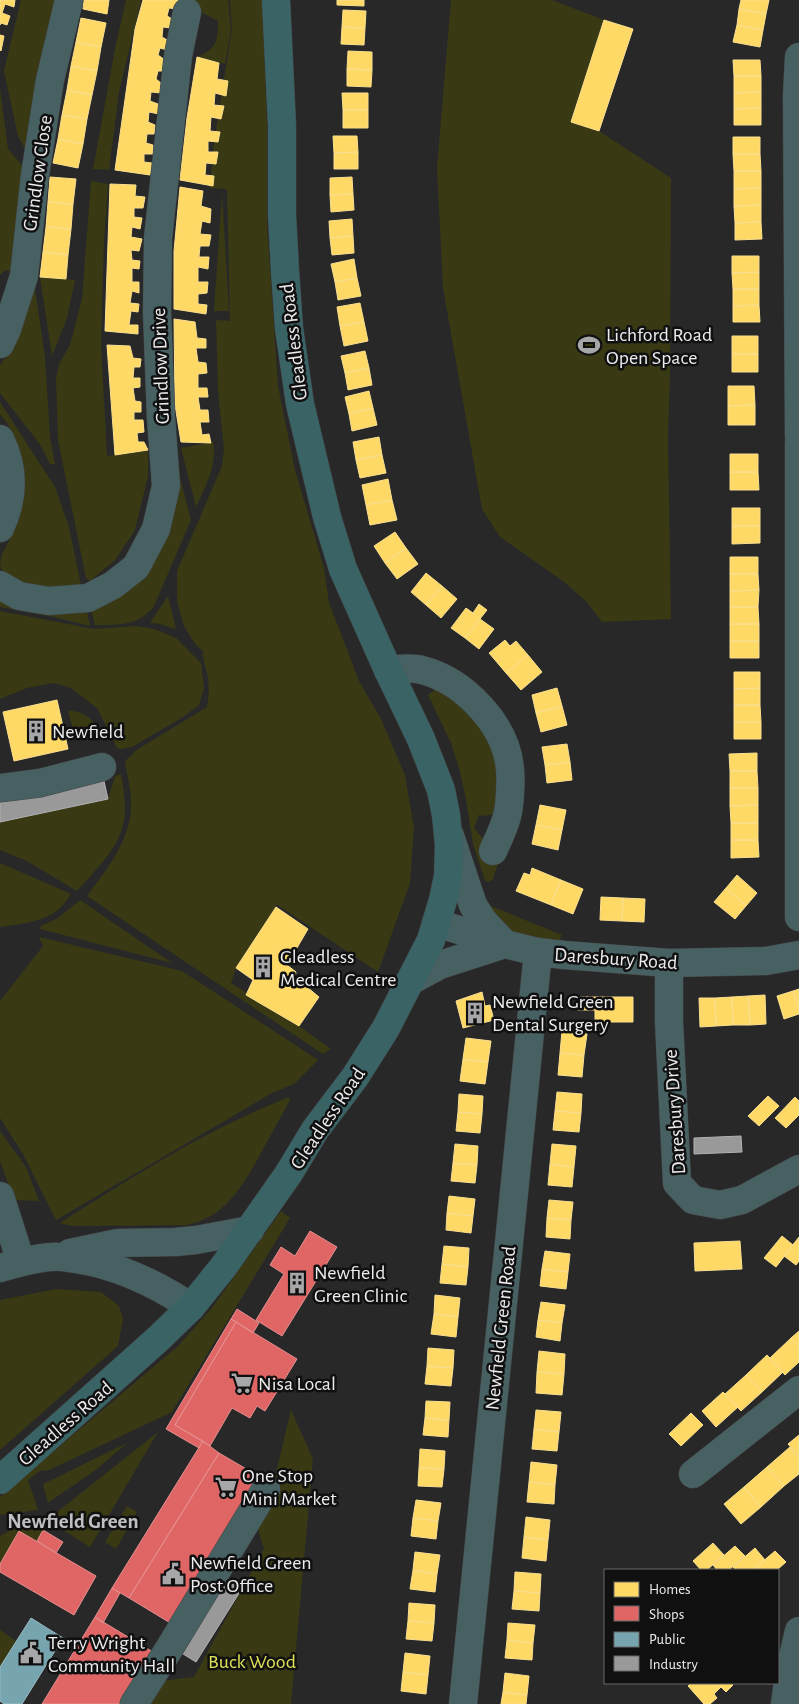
<svg xmlns="http://www.w3.org/2000/svg" width="799" height="1704" font-family="'Alegreya Sans',sans-serif">
	<rect width="100%" height="100%" fill="#282829"/>
	<path fill="#393a13" d="M21,0H57L27,152L18,136L4,71Z
		M126,0H141L119,92L109,170L93,169L115,49Z
		M184,0H228L231,30L225,64L197,57C217,49 218,40 218,21L197,10Z
		M230,0H262L267,124V225L278,386L295,470L324,568L329,603L359,681L381,719L405,775L414,828L410,883L378,972L276,904V907L236,968L231,983L299,1026L331,1049L323,1054L87,896C107,869 132,839 131,803C131,789 127,775 125,761L138,749L207,707C209,697 209,688 208,678C207,669 202,661 203,651L195,644L184,626L177,601V571L222,466L224,449L218,391L216,320L230,321L227,189L210,188L214,142L232,29Z
		M451,0H552L604,20L571,121L599,131L671,178L670,374L668,438L671,619L602,622L586,601L563,581L500,537L482,509L443,288L437,168Z
		M0,89L8,149L25,169L13,272L6,270L0,275Z
		M91,181L108,184L104,241L101,345L107,456L148,450V476L135,530L115,560L90,581L86,578L58,440L56,379L59,364L70,345L82,299Z
		M222,193L229,311H214Z
		M40,277L75,280L67,318L52,356Z
		M34,283L45,357L50,437L55,464H50L39,443L0,393V365L6,357Z
		M0,402L55,487L69,527L82,590C74,590 66,591 59,591C43,589 2,583 0,564C0,554 8,545 11,536C28,498 29,446 0,414Z
		M213,442C218,464 205,487 196,507L181,448Z
		M177,454L181,482L191,520L154,606C139,626 119,625 95,625L90,606L106,602Z
		M0,591L86,606L90,626L54,617L0,607Z
		M168,596L176,629L160,624L151,623V621Z
		M0,611L94,629L136,626L154,629L176,638L201,663L204,688L199,705L183,717L132,747L121,749L117,748L97,708L71,688L54,683L27,688L0,699Z
		M435,690L440,691L463,704L504,762L494,814L485,816L479,815L474,828L485,841L487,857L498,864L493,879L489,882L485,881L473,844L465,794L459,768L451,743L429,697L428,695Z
		M68,711C85,711 94,719 101,734L76,740Z
		M121,774C124,791 127,808 123,825C118,849 93,873 77,891L27,861L0,850V822L108,799L115,776Z
		M0,863L71,894C68,898 65,903 61,907C47,922 19,924 0,927Z
		M80,900L172,963L40,929L41,926L58,918Z
		M491,906L562,935L558,943L513,932L503,928L486,912Z
		M39,937L182,971L318,1060L294,1084L272,1093L56,1220L23,1154L0,1118V1001L43,946Z
		M289,1097L290,1100C281,1117 271,1134 262,1151C244,1184 227,1216 187,1225L72,1226L60,1223C133,1176 208,1129 289,1097Z
		M0,1131L26,1167L39,1201L14,1200L0,1161Z
		M281,1211L290,1218L172,1412L49,1470L40,1471L28,1480L38,1510L0,1515V1497L178,1346L212,1308Z
		M56,1289L101,1292L119,1306L123,1319L118,1346L0,1450V1300Z
		M291,1410L313,1459L291,1704H146L161,1681L194,1677L264,1549L255,1519L270,1498Z
		M158,1432L90,1547L47,1520Z
		M127,1443L97,1469L48,1503L43,1484Z
		M127,1506L137,1512L116,1549L105,1542Z
		M22,1524H28L43,1530L37,1541L19,1531L0,1564V1536Z
		M0,1630L16,1641L0,1667Z"/>
	<path fill="#ffd966" stroke="#f9df8f" d="M0,0H15L14,7L5,4L2,13L10,16L7,25L1,23L0,25Z
		M84,0H109L107,14L83,9Z
		M143,0H179L177,9L169,8L167,16L174,20L170,28L163,27L162,37L169,41L167,50L160,48L158,55L165,60L164,71H158L156,79L161,83V93L151,92L150,101L158,104L159,114L149,112L148,122L155,125L154,134H147L146,143L153,145V154H144V162L152,163L150,175L115,170L135,29Z
		M337,0H364V6L337,5Z
		M741,0H769L766,14L739,9Z
		M739,9L766,14L763,30L737,25Z
		M343,10L366,11L365,28L342,27Z
		M81,18L106,23L101,47L76,42Z
		M604,20L633,29L599,131L571,122Z
		M737,25L763,30L760,47L733,42Z
		M342,27L365,28L364,45L341,44Z
		M0,35L4,36L1,51L0,50Z
		M76,42L101,47L97,71L71,66Z
		M348,51L372,52V70L347,69Z
		M197,57L219,63L217,79L228,81L226,96L215,93L214,105L224,106L221,119L211,117L210,131L220,132L218,142L208,141V152H218L216,164L206,163L205,175L214,176L213,186L180,180L187,118Z
		M733,60H760L761,76H734Z
		M71,66L97,71L92,95L67,90Z
		M347,69L372,70L371,87L347,86Z
		M734,76H761V92L734,93Z
		M67,90L92,95L87,119L62,115Z
		M761,92V108L734,109V93Z
		M342,93H368V110H343Z
		M761,108V125H734V109Z
		M343,110H368V128H343Z
		M62,115L87,119L83,144L58,139Z
		M333,136H357L358,152L334,153Z
		M733,137H760V154H733Z
		M58,139L83,144L78,168L53,163Z
		M358,152V169H334V153Z
		M733,154H760L761,171H734Z
		M734,171H761V188L734,189Z
		M50,177L76,179L73,204L48,202Z
		M352,177L353,194L330,195V178Z
		M110,184L136,185L135,196L145,197L143,208H134V217L142,218L140,229L132,227L131,237L142,239L139,251L131,250L132,260L140,261L139,269L132,268V282H139V293L132,291L130,303L139,304L138,312L131,311L129,325H138V334L105,331Z
		M180,187L203,191L201,206L211,209L210,223L202,221L200,234L211,235L209,246H200L199,257H209L208,269L198,267V282H208L207,293L198,294V304L207,305L206,314L174,309V251Z
		M761,188V205L734,206V189Z
		M353,194L354,210L331,212L330,195Z
		M48,202L73,204L71,229L46,227Z
		M761,205V222L735,223L734,206Z
		M352,219L353,236L330,238L329,221Z
		M761,222L762,239L735,240V223Z
		M46,227L71,229L68,255L43,252Z
		M353,236L354,253L332,255L330,238Z
		M43,252L68,255L66,279L40,277Z
		M732,256H759V272L732,273Z
		M354,259L357,278L335,282L331,264Z
		M759,272V289H733L732,273Z
		M357,278L361,296L338,300L335,282Z
		M733,289H759V305L733,306Z
		M360,303L364,322L340,326L337,307Z
		M759,305L760,322H733V306Z
		M174,319L195,322L197,338L206,339V348H196L198,362L206,363L207,373L198,374V388H207L208,397H198L200,410H208L209,422H200L202,435L209,434L211,443L181,442L175,405Z
		M364,322L368,341L344,346L340,326Z
		M732,336H758V354H732Z
		M107,345L130,346L133,358L141,359L140,367H134L133,378H140V387L133,388L135,401L141,402V412H134V420H143L144,432L137,433L138,442H144L148,450L115,455Z
		M365,351L369,368L345,373L341,356Z
		M732,354H758V372H732Z
		M369,368L372,385L348,390L345,373Z
		M728,386H754L755,405L728,406Z
		M369,391L373,408L349,414L345,397Z
		M755,405V425H728V406Z
		M373,408L377,425L352,431L349,414Z
		M379,437L382,455L356,460L353,442Z
		M730,454H758V472H730Z
		M382,455L386,473L360,478L356,460Z
		M730,472H758L759,490H730Z
		M388,479L392,500L366,505L362,485Z
		M392,500L397,520L370,525L366,505Z
		M732,508H760V526H732Z
		M732,526H760V543L732,544Z
		M395,532L406,548L385,563L374,546Z
		M406,548L418,564L397,579L385,563Z
		M730,557H758V574H730Z
		M426,573L442,586L426,605L411,592Z
		M730,574H758L759,590L730,591Z
		M442,586L457,599L441,618L426,605Z
		M759,590L758,607H730V591Z
		M479,604L487,610L465,638L451,628L466,608L473,613Z
		M730,607H758L759,624H730Z
		M480,619L494,629L479,649L465,638Z
		M730,624H759V641H730Z
		M505,640L510,646L516,641L528,655L506,673L489,653Z
		M730,641H759V658H730Z
		M528,655L542,672L521,690L506,673Z
		M734,672H760V688L734,689Z
		M557,688L562,706L536,713L532,695Z
		M760,688V705H734V689Z
		M57,700L68,749L14,761L3,712Z
		M734,705H760L761,722H734Z
		M562,706L567,725L541,732L536,713Z
		M734,722H761V739H734Z
		M567,744L570,762L545,765L542,747Z
		M757,753V771H730L729,754Z
		M570,762L572,780L547,783L545,765Z
		M730,771H757L758,788H730Z
		M730,788H758V805L730,806Z
		M540,805L566,810L562,830L536,825Z
		M758,805V823H731L730,806Z
		M731,823H758V840H731Z
		M536,825L562,830L558,850L532,844Z
		M731,840H758L759,857L731,858Z
		M532,868L561,880L551,905L516,891L524,873L530,875Z
		M737,875L757,893L746,906L726,888Z
		M561,880L583,889L573,914L551,905Z
		M726,888L746,906L735,919L714,902Z
		M601,897L623,898L622,921L600,920Z
		M623,898L645,899L644,922L622,921Z
		M276,907L308,929L287,965L296,972L295,977L319,997L299,1026L246,995L253,980L236,968Z
		M799,989V1009L793,991Z
		M793,991L799,1009V1014L784,1019L777,996Z
		M482,992L485,1006L490,1005L494,1020L463,1028L456,1001Z
		M765,995L766,1024L750,1025L748,996Z
		M748,996L750,1025H733L732,997Z
		M578,997H633V1022H595V1010H578Z
		M732,997L733,1025L716,1026L715,998Z
		M699,998H715L716,1026L700,1027Z
		M562,1031L587,1034L584,1055L560,1053Z
		M466,1038L491,1041L488,1062L463,1059Z
		M560,1053L584,1055L582,1077L558,1075Z
		M463,1059L488,1062L485,1084L460,1081Z
		M557,1092L582,1094L581,1113L555,1111Z
		M459,1094L483,1096L482,1114L458,1112Z
		M768,1096L779,1106L759,1126L748,1116Z
		M795,1097L799,1101V1115L786,1128L775,1118Z
		M555,1111L581,1113L579,1132L553,1130Z
		M458,1112L482,1114L480,1133L456,1131Z
		M455,1144L478,1146L477,1165L453,1163Z
		M552,1144L576,1146L574,1167L550,1164Z
		M453,1163L477,1165L475,1183L451,1181Z
		M550,1164L574,1167L572,1187L548,1185Z
		M449,1196L475,1199L473,1216L447,1213Z
		M549,1200L573,1202L571,1220L547,1218Z
		M447,1213L473,1216L471,1233L446,1230Z
		M547,1218L571,1220L570,1239L546,1237Z
		M782,1236L793,1245L776,1267L764,1258Z
		M799,1237V1261L796,1265L784,1256Z
		M740,1241L742,1269L695,1271L694,1243Z
		M444,1246L469,1248L468,1267L442,1264Z
		M545,1251L570,1254L568,1272L542,1269Z
		M442,1264L468,1267L466,1285L440,1283Z
		M542,1269L568,1272L566,1289L540,1286Z
		M435,1295L460,1298L458,1317L434,1314Z
		M541,1302L565,1305L562,1323L538,1320Z
		M434,1314L458,1317L456,1337L431,1334Z
		M538,1320L562,1323L560,1341L536,1337Z
		M799,1331V1346L791,1338Z
		M791,1338L799,1346V1362L785,1375L770,1358Z
		M428,1348L454,1350L453,1368L427,1366Z
		M539,1351L565,1354L564,1374L537,1372Z
		M767,1355L783,1372L762,1392L746,1375Z
		M427,1366L453,1368L451,1386L425,1384Z
		M537,1372L564,1374L562,1395L536,1393Z
		M746,1375L762,1392L741,1411L725,1394Z
		M723,1392L738,1407L716,1427L702,1411Z
		M426,1401L450,1402L449,1420L425,1418Z
		M536,1410L561,1412L559,1432L534,1429Z
		M691,1413L703,1425L681,1446L669,1434Z
		M425,1418L449,1420L448,1437L423,1435Z
		M534,1429L559,1432L557,1451L532,1449Z
		M799,1435V1457L788,1444Z
		M790,1447L799,1457V1474L784,1486L767,1467Z
		M420,1449L445,1451L444,1469L419,1468Z
		M531,1462L557,1465L555,1485L529,1482Z
		M767,1467L784,1486L761,1507L744,1487Z
		M419,1468L444,1469L442,1487L418,1486Z
		M529,1482L555,1485L554,1504L527,1502Z
		M744,1487L761,1507L741,1524L724,1504Z
		M416,1500L441,1503L438,1521L413,1518Z
		M526,1517L550,1520L548,1540L524,1537Z
		M413,1518L438,1521L436,1539L411,1536Z
		M524,1537L548,1540L546,1561L522,1558Z
		M713,1543L724,1555L707,1570H701L693,1561Z
		M735,1546L745,1556L729,1570H717L713,1565Z
		M755,1548L765,1560L753,1570H736L733,1567Z
		M775,1551L786,1562L777,1570H755L754,1569Z
		M415,1552L440,1555L437,1574L413,1570Z
		M413,1570L437,1574L435,1592L410,1589Z
		M515,1572L541,1574L540,1593L514,1591Z
		M514,1591L540,1593L539,1611L512,1609Z
		M409,1603L435,1605L434,1623L408,1621Z
		M408,1621L434,1623L432,1641L406,1639Z
		M508,1623L535,1625L533,1643L507,1640Z
		M507,1640L533,1643L532,1660L505,1658Z
		M405,1653L430,1656L428,1675L403,1672Z
		M403,1672L428,1675L426,1694L401,1691Z
		M505,1673L529,1676L527,1695L503,1692Z
		M691,1683H717L721,1687L714,1694L717,1698L710,1704H704L688,1686Z
		M717,1683H731L733,1685L726,1692Z
		M503,1692L527,1695L526,1704H501Z"/>
	<path fill="#e06666" stroke="#e48e8f" d="M310,1231L337,1247L282,1336L256,1320L284,1274L270,1265L281,1247L295,1256Z
		M237,1309L259,1323L253,1333L231,1319Z
		M231,1319L236,1322L175,1425L203,1441L199,1448L166,1429Z
		M236,1322L297,1359L265,1411L257,1406L250,1418L232,1408L210,1446L175,1425Z
		M203,1441L219,1453L129,1598L112,1588Z
		M219,1453L260,1477L172,1624L129,1598Z
		M43,1530L63,1542L56,1553L37,1541Z
		M19,1531L96,1576L74,1615L0,1572V1564Z
		M112,1588L120,1593L103,1623L95,1617Z
		M95,1617L153,1652L122,1704H42Z"/>
	<path fill="#76a5af" stroke="#99bac2" d="M31,1618L63,1638L22,1704H4L0,1701V1667Z"/>
	<path fill="#999" stroke="#b2b2b2" d="M104,781L108,799L0,822V803Z
		M741,1136L742,1152L694,1154V1138Z
		M226,1577L243,1587L196,1662L180,1652Z"/>
	<g fill="none" stroke-linecap="round" stroke-linejoin="round">
		<g stroke="#434345" stroke-width="29">
			<path id="minor" d="M799,57L797,95L799,436
				M0,344L7,329L24,276L35,175L50,80L69,0
				M0,439C15,469 14,498 0,528
				M799,443V917
				M0,585L19,596L49,601L88,598L113,585L136,567L156,529L166,486L161,418L157,313L158,238L178,56L187,12
				M388,670C399,669 411,667 422,670C464,681 507,725 510,770C511,780 510,806 507,816C504,828 498,840 493,851
				M0,788L40,783L102,767
				M450,836L473,905L483,921L504,943
				M436,923L505,944L538,952L564,955L669,963L766,961L799,955
				M669,963V1022L677,1183L693,1200L720,1205L742,1200L799,1169
				M412,980L440,965L505,944
				M0,1196L21,1262
				M70,1253L118,1243L176,1242L196,1240L250,1230
				M0,1268C17,1263 34,1258 52,1257C60,1256 68,1258 75,1259C118,1265 155,1283 191,1307
				M693,1474L799,1390
				M134,1704L169,1649L266,1489
				M463,1704L538,952
				M785,1704L789,1674L799,1631"/>
		</g>
		<g stroke="#434345" stroke-width="29">
			<path id="major" d="M0,1480L159,1338L191,1307L224,1266L289,1173L315,1130L355,1077L386,1028L431,940L443,900L448,876L449,845L446,815L441,790L421,739L388,670L343,569L327,517L300,404L289,328L285,271L282,215V126L276,0"/>
		</g>
		<use href="#minor" stroke="#476163" stroke-width="28"/>
		<use href="#major" stroke="#396364" stroke-width="28"/>
	</g>
	<defs>
		<g id="stadium-bare" transform="scale(1.725)"><path d="M0-5a6.5 5 0 1 0 0 10a6.5 5 0 1 0 0-10ZM-3.5-1.8h7v3.6h-7Z" fill="#a7a7a9" stroke="#101011" stroke-width="2.5" paint-order="stroke"/></g>
		<g id="building-bare" transform="scale(1.725)"><path d="M-4-6H4V6H1V3H-1V6H-4ZM-2.5-4.3h1.7v1.8h-1.7ZM.8-4.3h1.7v1.8H.8ZM-2.5-1h1.7V.8h-1.7ZM.8-1h1.7V.8H.8Z" fill="#a7a7a9" stroke="#101011" stroke-width="2.5" paint-order="stroke"/></g>
		<g id="supermarket-bare" transform="scale(1.725)"><path d="M-6-5.5h2.5l.6 2H6L4.5 2H-2.5L-4.4-4H-6ZM-1.5 3.2a1.3 1.3 0 1 0 .1 0ZM3 3.2a1.3 1.3 0 1 0 .1 0Z" fill="#a7a7a9" stroke="#101011" stroke-width="2.5" paint-order="stroke"/></g>
		<g id="civic-bare" transform="scale(1.725)"><path d="M-.6-6.5H3V-4.5H.6V-3L4-1V1h2V6H-6V1h2V-1L-.6-3ZM-1.2 2.5V6h2.4V2.5Z" fill="#a7a7a9" stroke="#101011" stroke-width="2.5" paint-order="stroke"/></g>
	</defs>
	<g fill-rule="evenodd">
		<use href="#stadium-bare" x="589" y="345"/>
		<use href="#building-bare" x="36" y="731"/>
		<use href="#building-bare" x="263" y="967"/>
		<use href="#building-bare" x="475" y="1013"/>
		<use href="#building-bare" x="297" y="1283"/>
		<use href="#supermarket-bare" x="242" y="1383"/>
		<use href="#supermarket-bare" x="226" y="1487"/>
		<use href="#civic-bare" x="173" y="1574"/>
		<use href="#civic-bare" x="31" y="1653"/>
	</g>
	<g text-anchor="middle" stroke-width="5" stroke-linejoin="round" paint-order="stroke">
		<g font-size="20" fill="#ececee" stroke="#101011">
			<text transform="translate(37 173) rotate(-82)" y="7">Grindlow Close</text>
			<text transform="translate(293 342) rotate(-97)" y="7">Gleadless Road</text>
			<text transform="translate(160 366) rotate(-92)" y="7">Grindlow Drive</text>
			<text transform="translate(616 958) rotate(4)" y="7">Daresbury Road</text>
			<text transform="translate(674 1112) rotate(-94)" y="7">Daresbury Drive</text>
			<text transform="translate(327 1118) rotate(-56)" y="7">Gleadless Road</text>
			<text transform="translate(500 1328) rotate(-84)" y="7">Newfield Green Road</text>
			<text transform="translate(65 1423) rotate(-41)" y="7">Gleadless Road</text>
		</g>
		<g font-size="20" fill="#ececee" stroke="#101011" text-anchor="start">
			<text x="606" y="341">Lichford Road<tspan x="606" dy="23">Open Space</tspan></text>
			<text x="52" y="738">Newfield</text>
			<text x="280" y="963">Gleadless<tspan x="280" dy="23">Medical Centre</tspan></text>
			<text x="492" y="1008">Newfield Green<tspan x="492" dy="23">Dental Surgery</tspan></text>
			<text x="314" y="1279">Newfield<tspan x="314" dy="23">Green Clinic</tspan></text>
			<text x="258" y="1390">Nisa Local</text>
			<text x="242" y="1482">One Stop<tspan x="242" dy="23">Mini Market</tspan></text>
			<text x="190" y="1569">Newfield Green<tspan x="190" dy="23">Post Office</tspan></text>
			<text x="48" y="1649">Terry Wright<tspan x="48" dy="23">Community Hall</tspan></text>
		</g>
		<g font-size="20" fill="#dfe156" stroke="#101011">
			<text x="252" y="1668">Buck Wood</text>
		</g>
		<g font-size="21" font-weight="bold" fill="#bfbec2" stroke="#101011">
			<text x="73" y="1528">Newfield Green</text>
		</g>
	</g>
	<rect x="604" y="1569" width="175" height="115" fill="#101011" stroke="#686869"/>
	<rect x="614" y="1582" width="25" height="15" fill="#ffd966" stroke="#686869"/>
	<text x="649" y="1594" font-size="15" fill="#ececee">Homes</text>
	<rect x="614" y="1606" width="25" height="15" fill="#e06666" stroke="#686869"/>
	<text x="649" y="1619" font-size="15" fill="#ececee">Shops</text>
	<rect x="614" y="1632" width="25" height="15" fill="#76a5af" stroke="#686869"/>
	<text x="649" y="1644" font-size="15" fill="#ececee">Public</text>
	<rect x="614" y="1656" width="25" height="15" fill="#999999" stroke="#686869"/>
	<text x="649" y="1669" font-size="15" fill="#ececee">Industry</text>
</svg>
